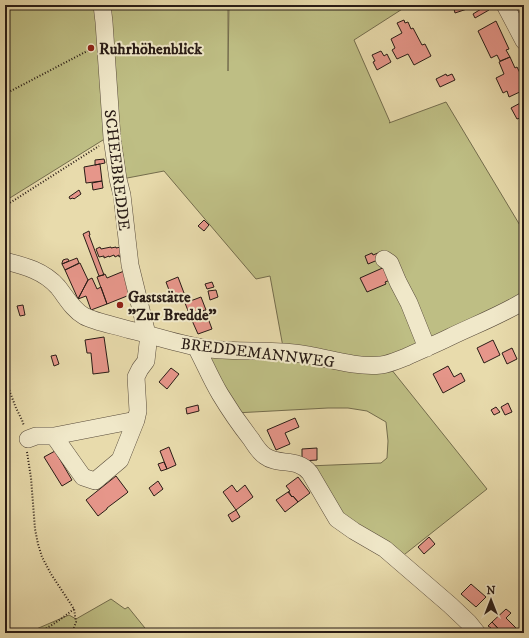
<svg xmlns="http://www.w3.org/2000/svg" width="529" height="638" font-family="'IM FELL DW Pica',serif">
	<rect width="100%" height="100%" fill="#e8dbac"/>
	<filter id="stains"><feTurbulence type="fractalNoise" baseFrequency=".005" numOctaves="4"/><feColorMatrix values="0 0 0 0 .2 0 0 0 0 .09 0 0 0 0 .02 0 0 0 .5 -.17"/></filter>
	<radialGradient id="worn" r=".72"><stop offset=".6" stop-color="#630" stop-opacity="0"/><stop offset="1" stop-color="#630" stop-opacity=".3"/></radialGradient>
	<path fill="#bebe84" stroke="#746d4d" d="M5,5H228V71L229,5H406L407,6L354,40L390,122L389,123L446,102L524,232V294L435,340L373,361L283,347L270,276L256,279L164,171L122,179L115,135L103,140L5,201Z
		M202,352L391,369L487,489L400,558L351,525L308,466L381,463L387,458L388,441L386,422L367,411L348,408H328L235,413Z
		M111,599L125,609L128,607L149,633H27L69,615L76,619Z"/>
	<path fill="#e6968a" stroke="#291c16" d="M453,5H476V6L455,13Z
		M486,6L489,10L475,18L473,14Z
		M404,20L405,23L408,22L411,29L413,28L422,45L425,44L431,56L414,65L408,54L397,59L392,50L395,48L391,39L402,33L397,23Z
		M496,21L509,49L506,50L510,57L500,61L497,55L491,58L478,31Z
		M381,51L384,56L387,54L391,62L377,70L373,62L375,61L372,55Z
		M510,57L515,68L517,67L524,81V90L509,97L507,91L503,93L496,78L504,74L499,62Z
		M446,74L447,76L452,74L455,80L440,87L436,79Z
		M524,101V124H523L520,118L517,119L511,108Z
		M104,159L105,163L95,165V160Z
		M100,164L102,181L86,183L84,167Z
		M102,181L103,188L93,190L92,183Z
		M79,190L81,194L74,199L73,198L70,199L69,197Z
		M204,220L209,225L204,231L198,226Z
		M89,231L90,235H89L104,275L99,276L83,234Z
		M100,247L101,249L111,247V248L116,247V248L121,247L124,255L119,257V255L115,257L114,255L109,257V256L104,258V256L99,257L96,249Z
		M372,253L373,255L378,253L380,259L368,264L365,256Z
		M77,258L79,263L65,270L62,264Z
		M66,259H68L69,261L62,264V263L63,260Z
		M80,263L88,280L78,299L65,270Z
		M387,266L393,279L385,282L386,284L367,292L360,278Z
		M124,271L132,294L107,304L97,277L105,274L107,278Z
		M178,277L184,293L172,298L166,282Z
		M92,278L97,289L101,287L107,304L91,310L86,296L78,299L88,280Z
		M212,282L214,287L207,289L205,284Z
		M216,290L218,297L210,300L208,291Z
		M201,297L206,310L190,316L185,303Z
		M23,305L25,315L20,316L17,306Z
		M205,310L212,329L198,334L190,316Z
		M104,337L109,372L93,374L91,353H87L85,340Z
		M493,340L500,355L484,363L477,348Z
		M512,348L517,359L507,364L502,353Z
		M56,355L59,364L54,366L51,356Z
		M448,366L454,377L461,373L465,381L443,393L433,374Z
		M171,368L179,374L167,389L159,382Z
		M508,403L512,412L505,415L501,407Z
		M198,405L199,411L187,414L186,408Z
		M496,407L500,412L494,415L491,410Z
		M295,418L299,427L285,433L290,444L276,450L267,430Z
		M169,447L176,465L167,469L160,451Z
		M317,448V460L302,461V449Z
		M55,451L72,480L62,486L44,457Z
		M164,462L167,469L161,471L158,464Z
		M116,476L128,492L127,493L107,508V509L98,516L86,500Z
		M298,477L310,493L298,502L293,496L292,497L289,492H288L290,491L286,486Z
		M158,481L163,489L154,496L149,488Z
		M232,485L237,492L245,485L253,497L236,510L223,492Z
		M288,492L292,497L293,496L298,502L285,512L276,500Z
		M236,510L240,517L232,522L228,515Z
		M429,537L435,544L424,554L418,547Z
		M471,584L486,597L476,607L461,594Z
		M506,609L511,613L506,618L518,630L514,633H502L492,622Z
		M492,622L500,630L497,633H493L489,629L491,628L488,626Z"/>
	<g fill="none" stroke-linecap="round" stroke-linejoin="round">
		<g stroke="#594c3c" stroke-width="18">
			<path id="minor" d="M102,5L104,22L112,138L118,179L122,195L130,265L147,334
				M505,5L524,41
				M384,259L390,263L398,282L409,303L427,348
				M5,261C25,266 44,271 58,287C66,297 73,310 84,316C95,322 118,326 130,330C157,336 183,346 210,349C238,352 266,350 294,353C323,356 352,368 381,365C390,364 398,360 406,357C421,350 436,344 450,337C475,325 501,315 524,301
				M196,347C204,362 211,379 220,394C229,409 240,425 251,439C255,445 259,452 265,456C278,466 298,457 310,473L337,519L354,531L385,549L450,605L469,623L477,633
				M136,420L54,436L83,477L95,481L120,460L136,420L138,411L136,377L140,369L146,361L149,334
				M28,439L36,436H54"/>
		</g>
		<path stroke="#291c16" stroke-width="2" stroke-dasharray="1 2" stroke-linecap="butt" d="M5,94L93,48
			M5,206L99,146
			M5,379L16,408L22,420L24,426
			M27,452L31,478L35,529L38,544L42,557L51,574L74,609L76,622L72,633
			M35,633C50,628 62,618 74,609"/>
		<use href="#minor" stroke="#f0e8c9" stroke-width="17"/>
	</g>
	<g fill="#8f2418" stroke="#f0e8c9" stroke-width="1.5">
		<circle cx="91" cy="48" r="4"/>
		<circle cx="120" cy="305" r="4"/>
	</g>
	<g text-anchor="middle" stroke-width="4" stroke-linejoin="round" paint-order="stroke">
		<g font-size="16" font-weight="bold" fill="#291c16" stroke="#f0e8c9" text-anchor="start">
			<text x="99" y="54">Ruhrhöhenblick</text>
			<text x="128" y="302">Gaststätte<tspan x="128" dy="18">"Zur Bredde"</tspan></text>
		</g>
		<g font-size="16" fill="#291c16" stroke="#f0e8c9">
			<text transform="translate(118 170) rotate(83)" y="6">SCHEEBREDDE</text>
			<text transform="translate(258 352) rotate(7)" y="6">BREDDEMANNWEG</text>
		</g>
	</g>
	<rect width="529" height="638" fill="none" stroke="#e8dbac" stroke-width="20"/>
	<rect x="6" y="6" width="517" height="626" fill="none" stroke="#291c16" stroke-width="2"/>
	<rect x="10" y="10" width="509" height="618" fill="none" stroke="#291c16"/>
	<g transform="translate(491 600)" stroke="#f0e8c9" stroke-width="3" paint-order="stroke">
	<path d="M0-3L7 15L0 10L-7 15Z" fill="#291c16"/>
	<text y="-6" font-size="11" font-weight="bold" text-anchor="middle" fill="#291c16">N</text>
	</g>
	<rect width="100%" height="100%" filter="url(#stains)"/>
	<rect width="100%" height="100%" fill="url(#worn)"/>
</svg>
